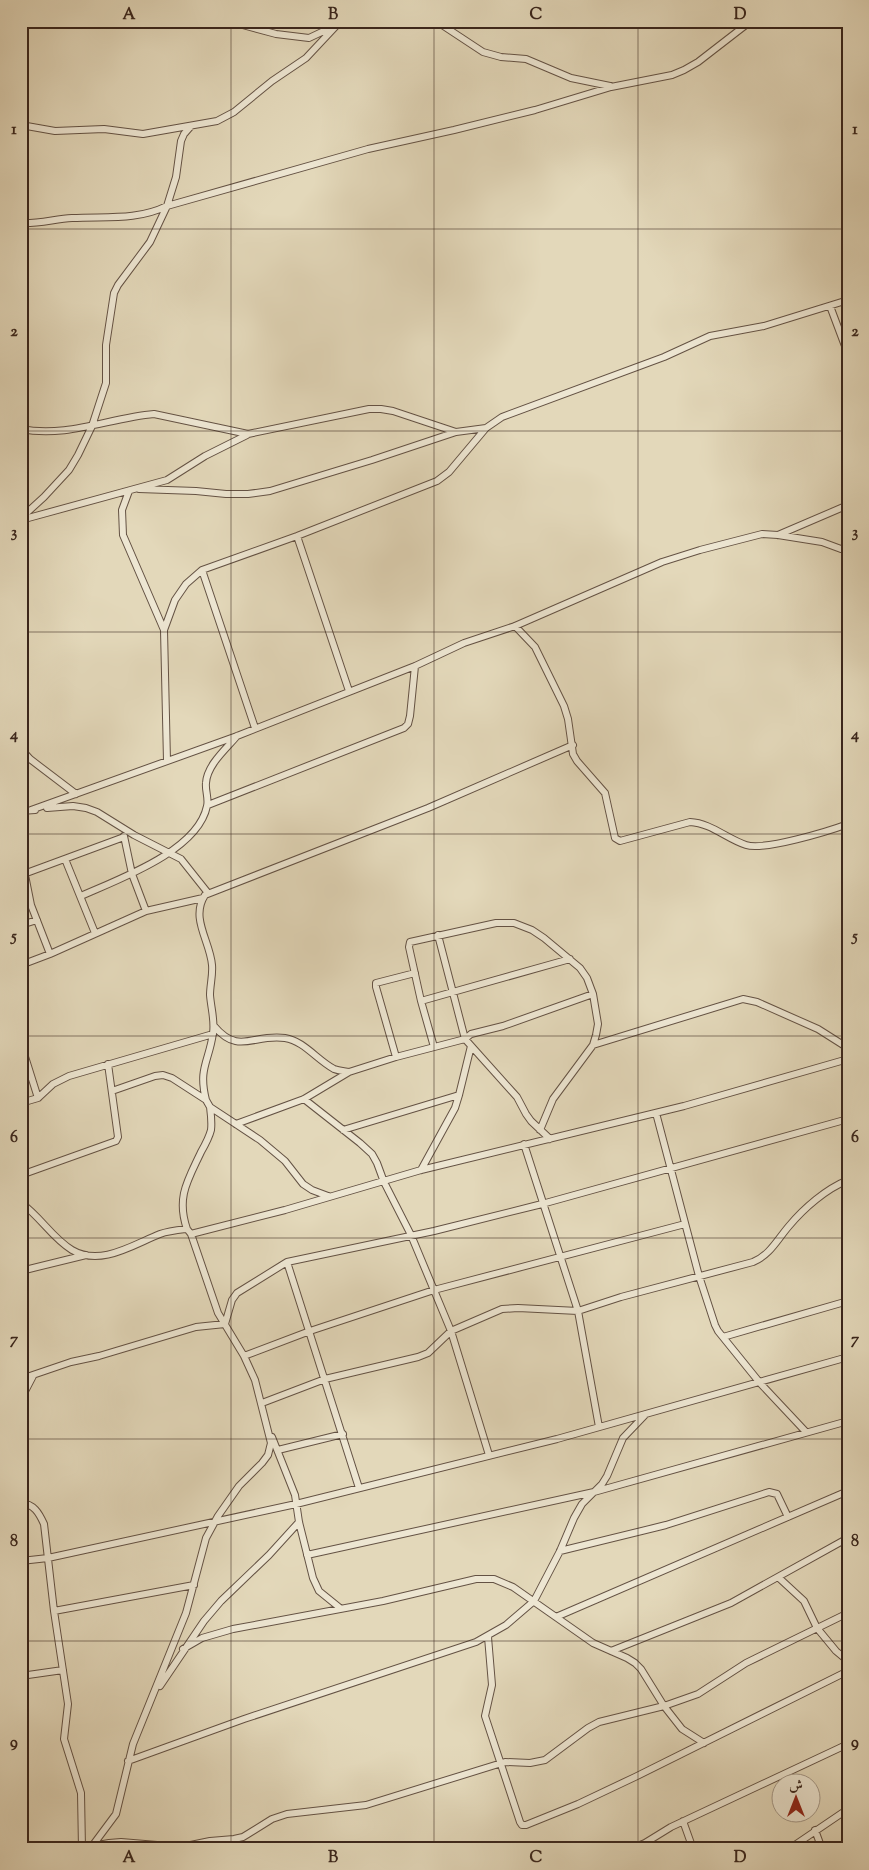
<svg xmlns="http://www.w3.org/2000/svg" width="869" height="1870" font-family="'Sorts Mill Goudy',Amiri,serif">
	<rect width="100%" height="100%" fill="#e3d8ba"/>
	<filter id="stains"><feTurbulence type="fractalNoise" baseFrequency=".004" numOctaves="4"/><feColorMatrix values="0 0 0 0 .2 0 0 0 0 .09 0 0 0 0 .02 0 0 0 .5 -.17"/></filter>
	<radialGradient id="worn" r=".72"><stop offset=".6" stop-color="#630" stop-opacity="0"/><stop offset="1" stop-color="#630" stop-opacity=".3"/></radialGradient>
	<g fill="none" stroke-linecap="round" stroke-linejoin="round">
		<g stroke="#645244" stroke-width="8">
			<path id="minor" d="M21,21H24
				M228,21L276,34L309,38L345,21
				M436,21L483,52L501,57L526,59L571,78L610,86
				M21,125L55,131L104,129L143,134L217,121L234,112L272,81L306,58L336,26
				M21,223C38,224 55,219 72,218C105,216 136,221 167,206L368,149L454,130L535,110L611,87L672,75L684,70L698,62L751,21
				M830,306L848,354
				M21,429C67,438 109,418 154,414L248,434L369,409H381L393,411L456,432L486,428L502,417L664,357L710,336L764,326L848,300
				M139,489L196,491L226,494H248L270,491L372,460L456,432
				M129,491L122,510L123,535L164,630
				M21,518L44,497L69,470L78,455L92,426L106,383V345L114,293L118,285L150,242L167,206L176,177L181,141L184,134L191,126
				M21,520L167,480L205,456L247,435
				M778,535L848,505
				M297,536L349,691
				M202,570L255,728
				M515,626L535,647L564,706L568,719L573,754L577,761L605,793L615,838L620,841L690,822C711,823 727,839 746,845C764,851 829,831 848,824
				M21,749L30,759L76,794
				M167,761L164,630L175,600L186,584L202,570L297,536L437,481L449,472L486,428
				M208,805L404,728L408,724L410,716L415,666
				M47,808L73,806L86,808L97,812L134,835L181,859L208,893
				M31,810L237,736L415,666L464,643L515,626L662,562L700,550L762,534L778,535L822,542L841,549L848,548
				M21,811L35,810
				M124,836L132,874L146,911
				M21,855L31,905L50,954
				M65,859L95,933
				M21,875L124,837
				M81,896C119,879 198,851 207,806C209,799 205,790 206,783C207,765 226,749 237,736
				M21,925L37,920
				M438,935L465,1039L517,1097L526,1114L531,1121L550,1139
				M21,965L50,954L146,911L203,898
				M421,1001L570,959
				M214,1026C239,1056 254,1033 285,1038C304,1041 317,1060 334,1069C339,1071 344,1071 349,1072
				M21,1044L38,1098
				M593,1045L743,999L757,1002L818,1029L848,1048
				M434,1047L421,1001L409,947L410,942L496,923H514L532,930L544,938L580,968L587,978L593,994L598,1024L596,1035L593,1045L553,1099L540,1130
				M396,1057L376,987V983L415,973
				M112,1091L155,1076L163,1075L172,1078L206,1100L210,1107L260,1140L285,1161L303,1184L312,1190L328,1196
				M304,1099L360,1143L372,1154L377,1163L384,1182L411,1235L451,1331L489,1455
				M206,1100C198,1068 209,1062 213,1033C215,1021 211,1008 210,995C210,985 213,975 212,965C210,941 190,918 205,895L428,808L573,745
				M21,1103L38,1098L53,1084L69,1076L213,1034
				M656,1113L699,1276L715,1325L718,1331L760,1383L806,1432
				M236,1124L304,1099L349,1072L396,1057L465,1039L471,1034L503,1026L593,994
				M343,1130L459,1095
				M524,1144L578,1311L599,1427
				M421,1170L455,1108L459,1095L471,1046
				M21,1175L116,1141L118,1137L108,1064
				M21,1203C40,1216 52,1238 72,1250C101,1267 134,1244 160,1234C168,1231 178,1230 187,1229L191,1234L218,1313L244,1356L255,1380L271,1443L268,1455L262,1463L239,1486L218,1516L206,1538L186,1613L133,1744L116,1814L90,1849
				M187,1229C176,1197 188,1180 201,1152C205,1145 209,1138 211,1130C212,1122 211,1115 210,1107
				M191,1234L285,1210L421,1170L684,1106L848,1059
				M287,1262L359,1488
				M21,1271L86,1255
				M723,1337L848,1301
				M244,1356L310,1331L434,1290L685,1224
				M21,1379L71,1362L99,1356L196,1327L225,1324L232,1300L237,1293L287,1262L434,1231L542,1204L848,1119
				M21,1399L33,1376
				M262,1403L325,1379L418,1357L428,1353L451,1331L502,1309L518,1308L578,1311L621,1297L753,1262C770,1255 777,1240 789,1226C804,1208 826,1189 848,1180
				M272,1437L295,1495L299,1522L313,1578L319,1591L340,1608
				M278,1450L343,1434
				M21,1503C34,1504 39,1513 44,1524L54,1611L68,1704L64,1739L81,1793L82,1849
				M560,1551L666,1525L769,1492L777,1494L788,1517
				M307,1555L594,1492L848,1421
				M21,1561L48,1558L296,1504L557,1439L848,1357
				M778,1577L804,1601L817,1628L836,1651L848,1661
				M54,1611L194,1585
				M556,1617L848,1491
				M488,1637L492,1685L485,1716L520,1822L522,1825H526L578,1804L635,1777L848,1671
				M183,1649L202,1638L233,1629L383,1601L476,1579H494L513,1587L593,1643L627,1658L635,1663L641,1669L664,1706L682,1729L704,1743
				M611,1651L731,1603L848,1538
				M21,1676L63,1670
				M160,1686L204,1621L221,1601L269,1555L299,1522
				M128,1761L244,1719L476,1642L506,1625L534,1601L560,1551L574,1518L582,1504L602,1484L607,1476L623,1438L645,1415
				M683,1821L693,1849
				M815,1830L822,1849
				M92,1846L109,1843L121,1842L181,1847L210,1841L234,1839L243,1837L272,1819L287,1814L366,1805L505,1762L530,1763L545,1760L588,1728L599,1722L664,1706L698,1694L746,1663L848,1613
				M22,1849L33,1847L45,1849
				M630,1849L645,1843L671,1827L848,1744
				M789,1849L848,1809"/>
		</g>
		<use href="#minor" stroke="#ede6d2" stroke-width="6"/>
	</g>
	<path fill="none" stroke="#39251c" stroke-width="1" stroke-opacity="0.55" d="M231,21V1849M434,21V1849M638,21V1849M21,229H848M21,431H848M21,632H848M21,834H848M21,1036H848M21,1238H848M21,1439H848M21,1641H848"/>
	<rect width="869" height="1870" fill="none" stroke="#e3d8ba" stroke-width="55"/>
	<g transform="translate(796 1798)"><circle r="24" fill="#ede6d2" stroke="#a59989"/>
	<path d="M0-4L9 19L0 12L-9 19Z" fill="#8f2418"/>
	<text y="-8" font-size="14" font-weight="bold" text-anchor="middle" fill="#39251c">ش</text>
	</g>
	<rect x="28" y="28" width="814" height="1814" fill="none" stroke="#39251c" stroke-width="2"/>
	<g font-size="16" text-anchor="middle" font-weight="bold" fill="#39251c">
		<text x="129" y="19">A</text>
		<text x="333" y="19">B</text>
		<text x="536" y="19">C</text>
		<text x="740" y="19">D</text>
		<text x="14" y="134">1</text>
		<text x="855" y="134">1</text>
		<text x="14" y="336">2</text>
		<text x="855" y="336">2</text>
		<text x="14" y="537">3</text>
		<text x="855" y="537">3</text>
		<text x="14" y="739">4</text>
		<text x="855" y="739">4</text>
		<text x="14" y="941">5</text>
		<text x="855" y="941">5</text>
		<text x="14" y="1142">6</text>
		<text x="855" y="1142">6</text>
		<text x="14" y="1344">7</text>
		<text x="855" y="1344">7</text>
		<text x="14" y="1546">8</text>
		<text x="855" y="1546">8</text>
		<text x="14" y="1747">9</text>
		<text x="855" y="1747">9</text>
		<text x="129" y="1862">A</text>
		<text x="333" y="1862">B</text>
		<text x="536" y="1862">C</text>
		<text x="740" y="1862">D</text>
	</g>
	<rect width="100%" height="100%" filter="url(#stains)"/>
	<rect width="100%" height="100%" fill="url(#worn)"/>
</svg>
